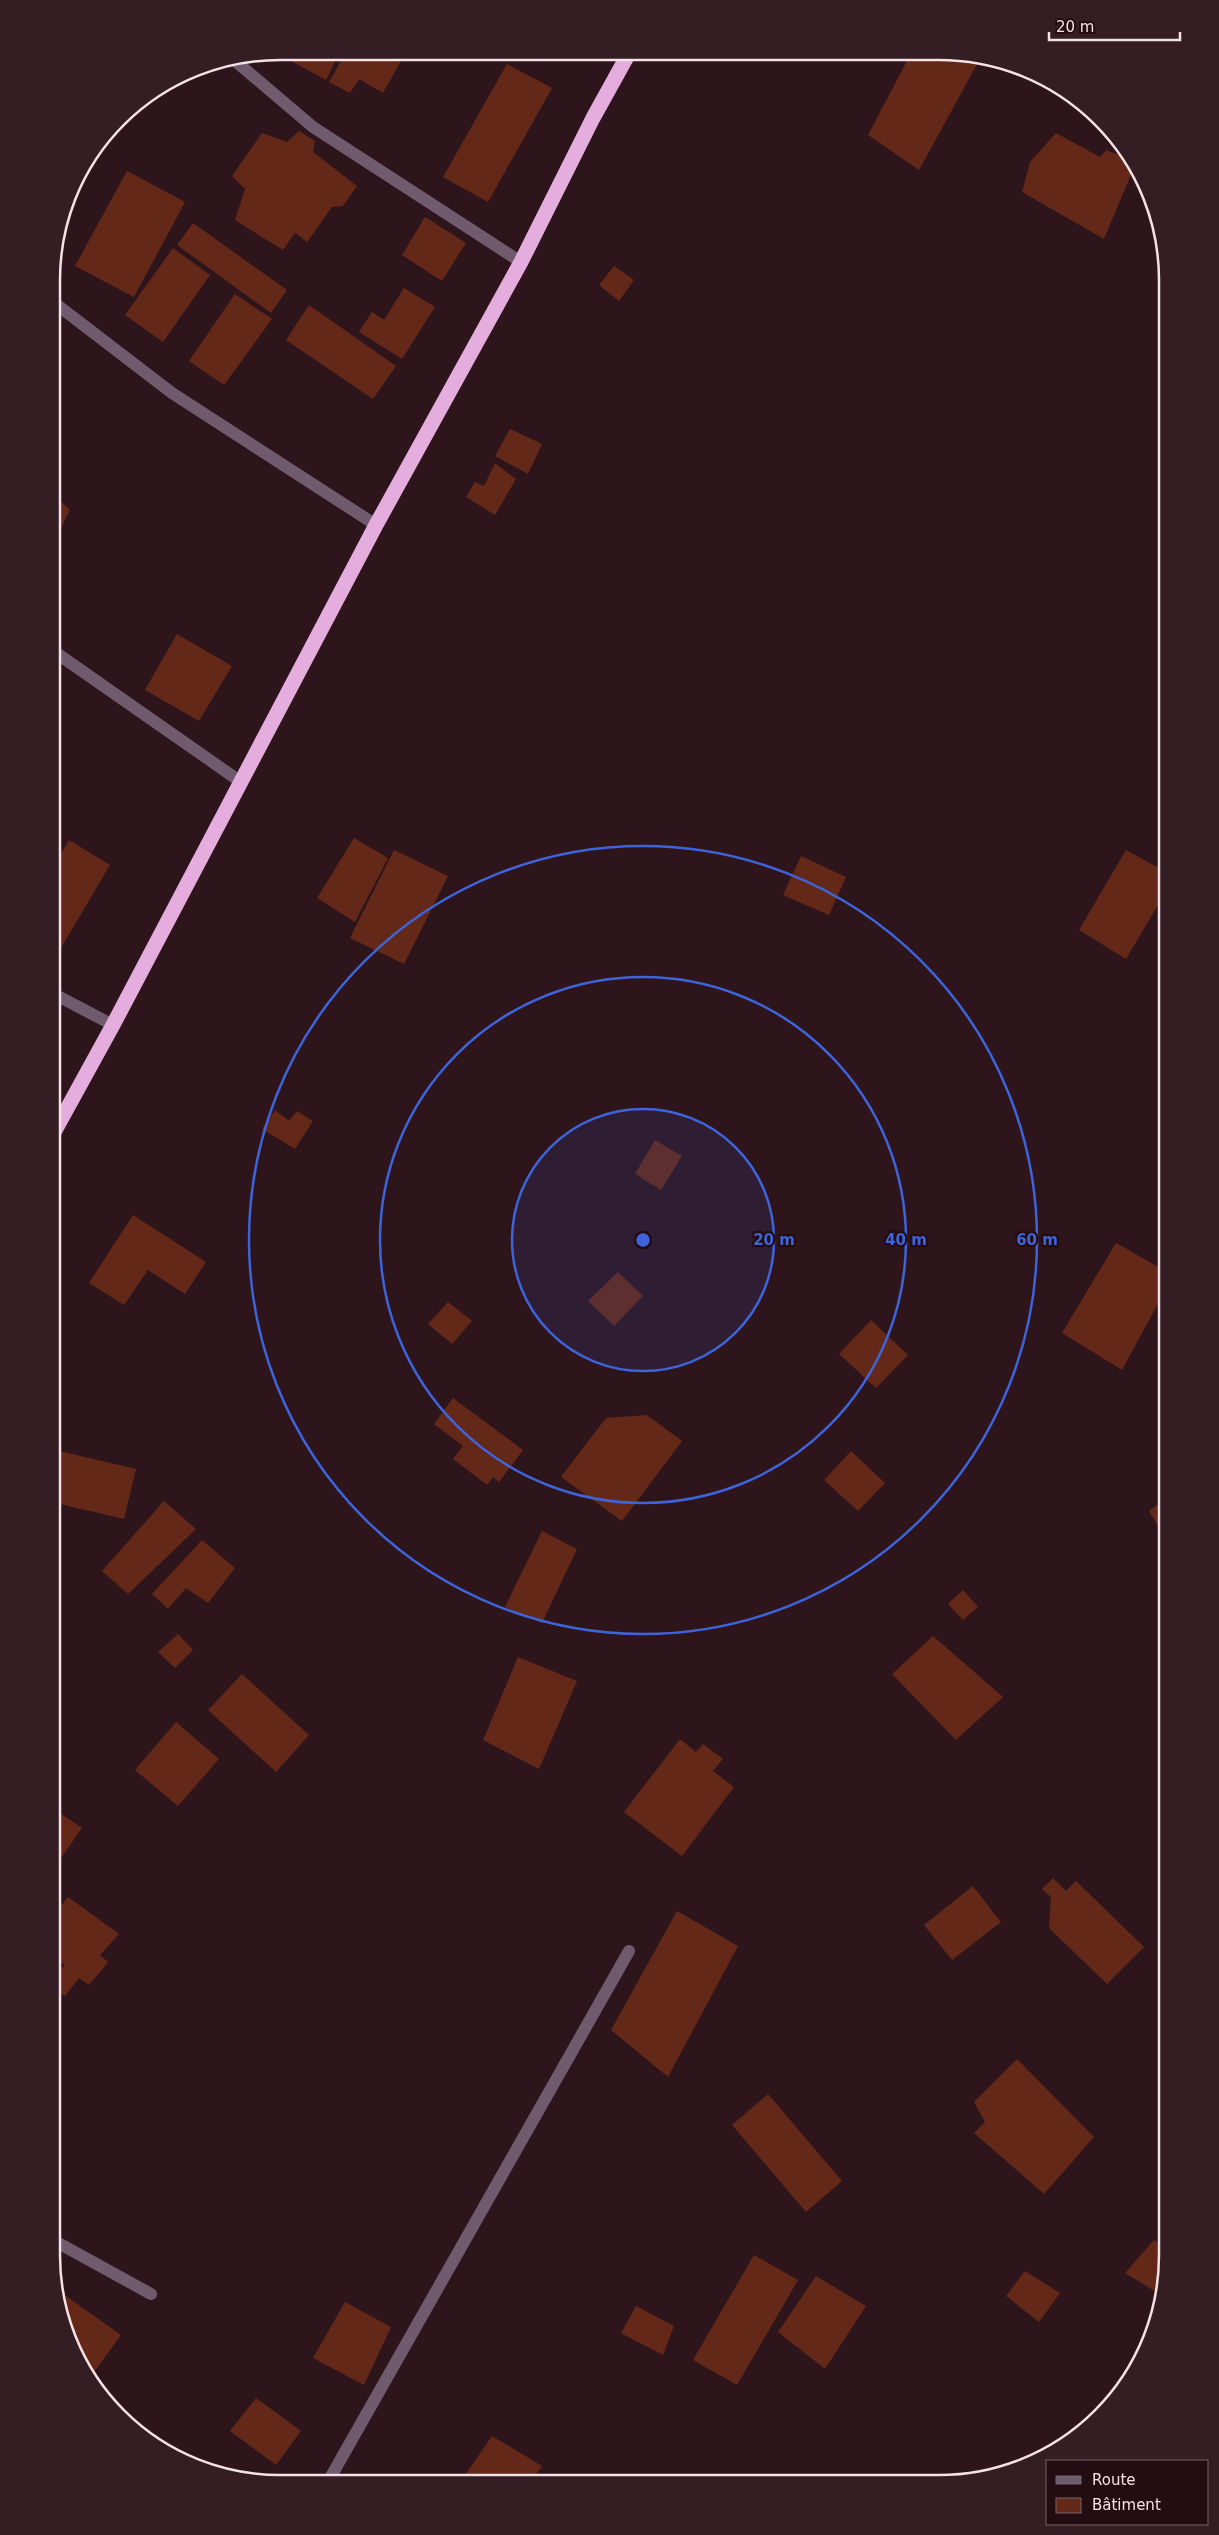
<svg xmlns="http://www.w3.org/2000/svg" width="1219" height="2535" font-family="'DejaVu Sans',sans-serif">
	<rect width="100%" height="100%" fill="#2e151c"/>
	<path fill="#642819" d="M280,51L340,52L326,80L278,54Z
		M346,52H406L383,93L359,79L350,93L329,82Z
		M910,55L981,57L919,170L868,135Z
		M507,64L552,88L488,202L443,177Z
		M299,131L315,141L313,152L357,186L343,206L332,207L307,242L295,233L283,250L235,220L245,189L232,176L262,133L287,142Z
		M1056,133L1100,157L1106,150L1132,160L1135,165L1104,239L1022,192L1030,162Z
		M127,171L185,202L134,297L75,266Z
		M425,217L466,243L442,281L402,255Z
		M193,223L287,290L271,313L177,245Z
		M173,248L210,275L163,342L125,315Z
		M614,266L634,280L619,301L599,285Z
		M404,288L435,307L402,359L359,332L372,312L384,320Z
		M235,294L272,319L224,385L189,361Z
		M309,305L396,366L373,399L286,340Z
		M510,429L542,444L528,474L495,456Z
		M495,463L516,479L495,515L466,497L475,482L484,486Z
		M52,493L70,510L52,546Z
		M177,634L232,666L199,721L145,690Z
		M354,838L388,858L355,922L317,898Z
		M69,840L110,865L52,963V869Z
		M394,850L448,876L404,964L350,938Z
		M1126,850L1168,873V888L1126,959L1079,930Z
		M801,856L846,877L829,915L783,895Z
		M275,1110L289,1121L297,1111L313,1121L295,1149L262,1129Z
		M655,1140L682,1156L661,1190L635,1174Z
		M133,1215L206,1262L185,1294L148,1270L124,1305L89,1283Z
		M1116,1243L1167,1272V1287L1122,1370L1062,1333Z
		M618,1272L643,1296L614,1326L588,1301Z
		M448,1302L472,1321L452,1344L428,1324Z
		M871,1320L908,1355L876,1388L839,1354Z
		M453,1398L523,1450L499,1482L493,1477L487,1485L453,1459L463,1446L434,1424Z
		M647,1415L682,1441L622,1521L561,1477L606,1418Z
		M51,1449L136,1469L124,1519L51,1502Z
		M851,1451L885,1483L858,1511L824,1480Z
		M1167,1498V1541L1149,1511Z
		M164,1501L196,1529L128,1594L102,1571Z
		M542,1531L577,1549L542,1623L505,1607Z
		M202,1540L235,1568L208,1603L186,1588L168,1609L152,1594Z
		M963,1590L978,1607L963,1620L948,1604Z
		M178,1634L193,1650L175,1668L158,1652Z
		M933,1636L1003,1697L956,1740L892,1674Z
		M518,1657L577,1681L539,1769L483,1740Z
		M242,1674L309,1735L276,1772L208,1710Z
		M176,1722L219,1759L178,1806L135,1770Z
		M51,1730L59,1735L51,1748Z
		M680,1739L696,1752L703,1744L723,1759L713,1771L734,1787L682,1856L624,1812Z
		M51,1807L82,1828L51,1872Z
		M1053,1878L1066,1891L1076,1881L1144,1947L1107,1984L1049,1928L1051,1897L1042,1889Z
		M973,1886L1001,1922L952,1960L924,1925Z
		M68,1897L119,1934L100,1955L108,1962L89,1985L79,1978L65,1996L51,1986V1979L65,1965L51,1956V1918Z
		M677,1911L738,1946L668,2077L611,2030Z
		M1017,2059L1094,2137L1044,2194L974,2133L985,2122L974,2102Z
		M768,2094L842,2181L806,2212L732,2125Z
		M1154,2240L1167,2249V2270L1161,2295L1125,2273Z
		M754,2255L798,2280L737,2385L693,2360Z
		M1025,2271L1060,2293L1039,2322L1006,2296Z
		M816,2276L866,2306L825,2369L778,2332Z
		M56,2289L121,2335L89,2379L82,2370L59,2315Z
		M345,2302L391,2327L364,2385L313,2358Z
		M636,2306L674,2326L663,2355L621,2333Z
		M256,2398L301,2431L276,2465L230,2431Z
		M492,2436L542,2466L531,2481H461Z"/>
	<g fill="none" stroke-linecap="round" stroke-linejoin="round">
		<path stroke="#705a6d" stroke-width="12" d="M234,60L313,127L521,262
			M52,301L172,393L376,525
			M52,650L241,782
			M52,993L113,1025
			M51,2239L151,2294
			M329,2480L629,1951"/>
		<path stroke="#e5addd" stroke-width="15" d="M52,1136L113,1025L376,525L521,262L593,118L629,53"/>
	</g>
	<circle cx="643" cy="1240" r="131" fill="#3d64da" fill-opacity=".12"/>
	<g fill="none" stroke="#3d64da" stroke-width="2.5">
		<circle cx="643" cy="1240" r="131"/>
		<circle cx="643" cy="1240" r="263"/>
		<circle cx="643" cy="1240" r="394"/>
	</g>
	<path d="M0 0H1219V2535H0ZM280 60H939A220 220 0 0 1 1159 280V2255A220 220 0 0 1 939 2475H280A220 220 0 0 1 60 2255V280A220 220 0 0 1 280 60Z" fill="#351d24" fill-rule="evenodd"/>
	<path fill="none" stroke="#f4e2e6" stroke-width="2.5" d="M280 60H939A220 220 0 0 1 1159 280V2255A220 220 0 0 1 939 2475H280A220 220 0 0 1 60 2255V280A220 220 0 0 1 280 60Z"/>
	<circle cx="643" cy="1240" r="8" fill="#3d64da" stroke="#240c13" stroke-width="2.5"/>
	<g font-size="15" text-anchor="middle" font-weight="bold" fill="#3d64da" stroke="#240c13" stroke-width="4.5" stroke-linejoin="round" paint-order="stroke">
		<text x="774" y="1245">20 m</text>
		<text x="906" y="1245">40 m</text>
		<text x="1037" y="1245">60 m</text>
	</g>
	<rect x="1046" y="2460" width="162" height="65" fill="#240c13" stroke="#776267"/>
	<rect x="1056" y="2476" width="25" height="8" fill="#705a6d" stroke="#776267"/>
	<text x="1092" y="2485" font-size="15" fill="#f4e2e6">Route</text>
	<rect x="1056" y="2498" width="25" height="15" fill="#642819" stroke="#776267"/>
	<text x="1092" y="2510" font-size="15" fill="#f4e2e6">Bâtiment</text>
	<path d="M1049 32v8h131v-8" fill="none" stroke="#f4e2e6" stroke-width="2.5"/>
	<text x="1056" y="32" font-size="15" fill="#f4e2e6" stroke="#240c13" stroke-width="4" paint-order="stroke">20 m</text>
</svg>
